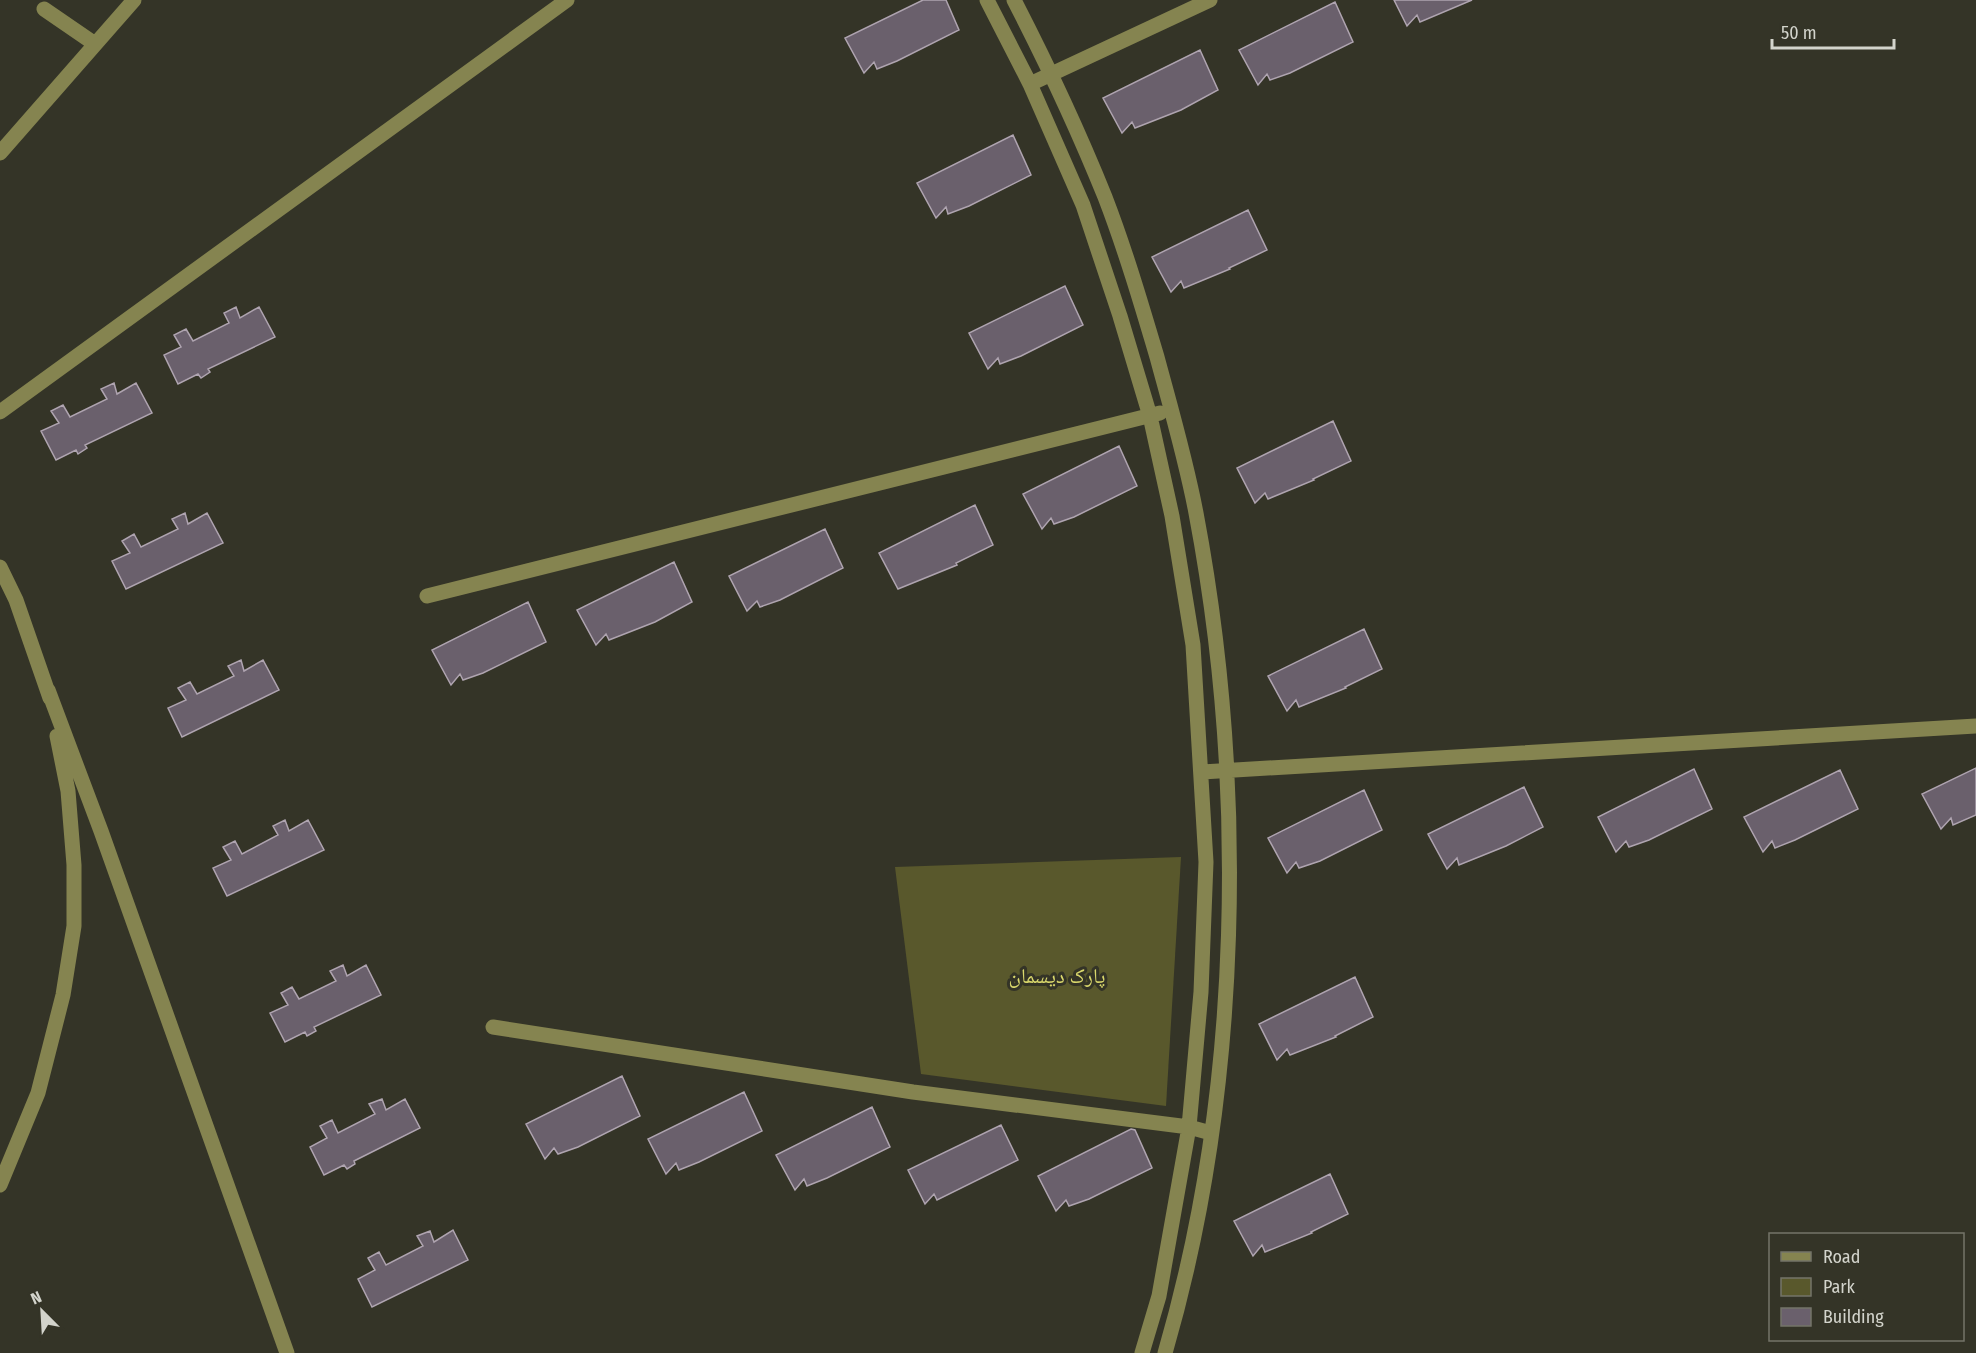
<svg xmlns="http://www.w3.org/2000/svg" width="1976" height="1353" font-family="'Fira Sans Condensed','Noto Naskh Arabic',sans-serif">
	<rect width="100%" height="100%" fill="#343427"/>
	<path fill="#59582c" d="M1181,857L1166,1106L921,1074L895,867Z"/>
	<path fill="#6a606c" stroke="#afa4b0" stroke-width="1.5" d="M923,0H946L959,30L897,61L877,69L874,62L864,73L845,38Z
		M1394,0H1472L1420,22L1417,15L1407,26Z
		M1335,2L1353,42L1290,73L1270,80L1267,74L1258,85L1239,50Z
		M1200,50L1218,90L1181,110L1135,128L1132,122L1122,133L1103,98Z
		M1013,135L1031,175L969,206L948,214L946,207L936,218L917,183Z
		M1248,210L1267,250L1229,268L1230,269L1184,288L1181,281L1171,292L1152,257Z
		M1065,286L1083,325L1021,356L1000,364L998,358L988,369L969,333Z
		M236,307L240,318L259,307L275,337L208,369L210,372L201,378L198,374L178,384L164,355L181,347L174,335L186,329L193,341L229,323L224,313Z
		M114,383L117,394L136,383L152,413L85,445L87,448L78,454L76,450L56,460L41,431L59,423L51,411L63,405L70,417L107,399L101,389Z
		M1333,421L1351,461L1313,479L1314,480L1268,499L1265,493L1255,503L1237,468Z
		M1119,446L1137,486L1074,517L1054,524L1051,518L1042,529L1023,494Z
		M975,505L993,545L956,563L957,565L898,589L879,553Z
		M185,513L188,524L207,513L223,543L126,589L112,561L130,553L122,541L134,534L141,547L178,529L172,519Z
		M825,529L843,568L780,600L760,607L757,601L747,611L729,576Z
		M674,562L692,602L655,622L609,640L606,634L596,645L577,610Z
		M528,602L546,642L483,673L463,680L460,674L451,685L432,650Z
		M1364,629L1382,669L1345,687L1346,688L1299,707L1296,700L1287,711L1268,676Z
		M241,660L244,671L263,660L279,690L182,737L168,708L186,700L178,688L190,682L197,694L234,676L228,666Z
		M1976,768V815L1953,825L1951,818L1941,829L1922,794Z
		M1694,769L1712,809L1649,840L1629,847L1626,841L1616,852L1598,817Z
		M1840,770L1858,809L1795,840L1775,848L1772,841L1763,852L1744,817Z
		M1524,787L1543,827L1506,846L1459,865L1457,858L1447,869L1428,834Z
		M1364,790L1382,830L1320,861L1299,868L1296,862L1287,873L1268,838Z
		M285,820L289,831L308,820L324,850L227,896L213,868L231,860L223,847L235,841L242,854L278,835L273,826Z
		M343,965L347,976L366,965L381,995L314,1027L316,1031L307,1036L305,1032L285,1042L270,1013L288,1005L281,993L292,987L299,999L336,981L330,971Z
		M1355,977L1373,1017L1335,1036L1336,1037L1290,1055L1287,1049L1277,1060L1259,1024Z
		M622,1076L640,1116L578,1147L558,1154L554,1148L545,1159L526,1124Z
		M744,1092L762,1131L699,1162L679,1170L676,1163L666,1174L648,1139Z
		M382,1099L386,1110L405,1099L420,1128L354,1161L355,1164L347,1169L344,1165L324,1175L310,1147L327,1138L320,1126L332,1120L338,1133L375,1114L369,1104Z
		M872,1107L890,1147L827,1178L807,1186L804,1179L795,1190L776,1155Z
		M1001,1125L1018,1160L937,1200L934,1194L925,1204L908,1170Z
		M1131,1129L1135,1130L1152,1168L1089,1199L1069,1206L1066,1200L1056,1211L1038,1176Z
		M1330,1174L1348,1214L1311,1232L1312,1233L1265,1252L1262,1245L1253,1256L1234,1221Z
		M453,1230L468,1260L372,1307L358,1279L375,1270L368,1258L379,1252L386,1265L423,1246L417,1236L430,1231L434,1242Z"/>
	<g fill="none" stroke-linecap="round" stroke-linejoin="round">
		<path stroke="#858450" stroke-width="15" d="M987,0L1030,84L1083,205L1120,316L1150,416L1172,516L1193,645L1206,862L1201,992L1189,1127L1159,1296L1142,1353
			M1014,0C1047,64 1078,130 1105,197C1125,249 1141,303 1157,357C1171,409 1186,460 1196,513C1247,783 1242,1089 1165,1353
			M44,9L95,44
			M1030,84L1210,0
			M0,153L134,0
			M0,412L567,0
			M0,567L16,600L50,698
			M427,596L1160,413
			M48,690L101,831L287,1353
			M1202,772L1976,726
			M493,1027L913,1092L1189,1127L1211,1133
			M0,1185L38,1093L63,995L74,926V865L68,791L57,736"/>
	</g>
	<g text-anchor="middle" stroke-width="6" stroke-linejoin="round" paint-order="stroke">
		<g font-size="21" fill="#dad86c" stroke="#343427">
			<text x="1057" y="983">پارک دیسمان</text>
		</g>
	</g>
	<rect x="1769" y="1233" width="195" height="108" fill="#343427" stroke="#747469" stroke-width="1.5"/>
	<rect x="1781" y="1252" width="30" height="9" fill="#858450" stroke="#747469" stroke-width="1.5"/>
	<text x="1823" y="1263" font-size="18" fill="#d3d4cc">Road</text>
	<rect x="1781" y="1278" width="30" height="18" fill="#59582c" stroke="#747469" stroke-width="1.5"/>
	<text x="1823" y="1293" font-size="18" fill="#d3d4cc">Park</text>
	<rect x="1781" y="1308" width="30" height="18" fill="#6a606c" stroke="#747469" stroke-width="1.5"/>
	<text x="1823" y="1323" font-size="18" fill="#d3d4cc">Building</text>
	<g transform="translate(42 1311) rotate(336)" stroke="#343427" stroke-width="4.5" paint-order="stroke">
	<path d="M0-4.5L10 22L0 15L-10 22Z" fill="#d3d4cc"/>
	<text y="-9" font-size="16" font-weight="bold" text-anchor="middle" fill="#d3d4cc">N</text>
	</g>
	<path d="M1772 39v9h122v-9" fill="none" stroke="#d3d4cc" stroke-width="3"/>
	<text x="1781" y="39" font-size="18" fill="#d3d4cc" stroke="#343427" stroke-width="4.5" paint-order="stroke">50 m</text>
</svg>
